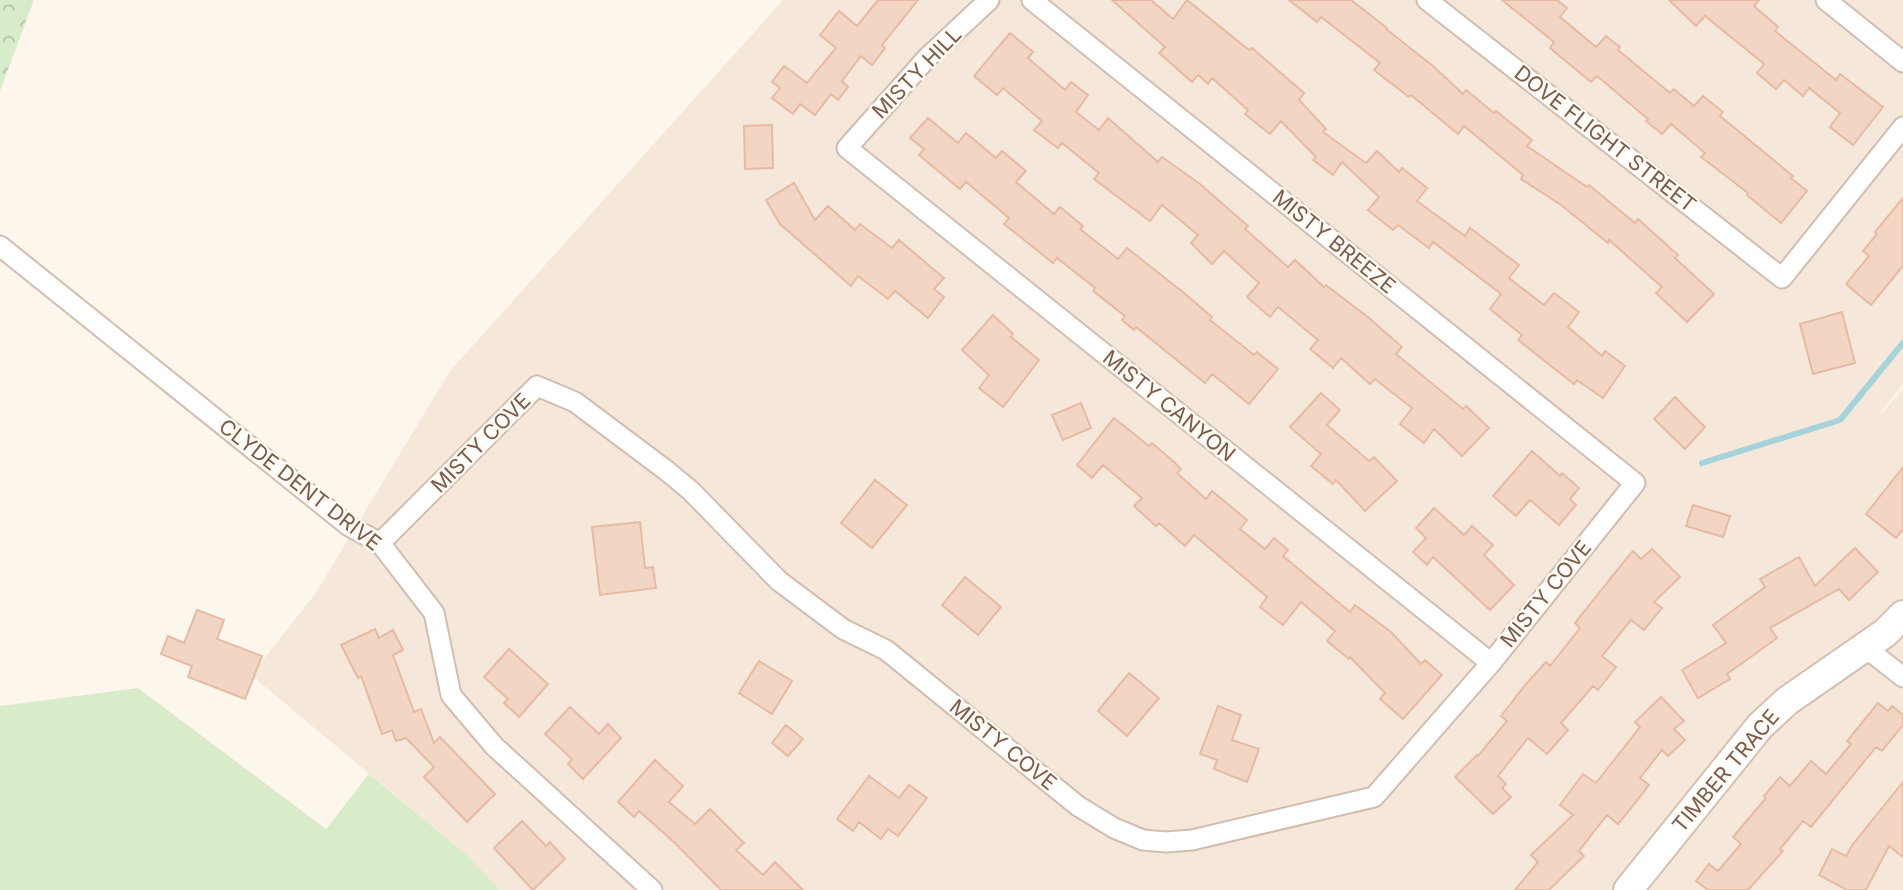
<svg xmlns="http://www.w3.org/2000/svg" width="1903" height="890" font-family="Inter,sans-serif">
	<defs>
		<pattern id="forest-crowns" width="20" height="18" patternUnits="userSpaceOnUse" patternTransform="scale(1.75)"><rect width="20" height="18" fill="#d8ecc9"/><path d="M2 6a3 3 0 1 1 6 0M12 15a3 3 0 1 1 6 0" fill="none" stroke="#b4c2a5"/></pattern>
	</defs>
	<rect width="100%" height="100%" fill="#fdf6ec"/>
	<path fill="#f5e8da" d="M783,0H1903V384L1872,424L1903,389V890H500L468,856L251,675L315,594L450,371Z"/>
	<path fill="#d8ecc9" d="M138,688L326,829L369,774L468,856L500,890H0V706Z"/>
	<path fill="url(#forest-crowns)" d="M0,0H34L0,91Z"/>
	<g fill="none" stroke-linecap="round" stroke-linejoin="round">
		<path stroke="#a5d3da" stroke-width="6" d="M1702,463L1840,420L1903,343"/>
	</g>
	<path fill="#f3d5c3" stroke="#e6bba3" stroke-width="2" d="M878,0H918L882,45L885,48L872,65L861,56L842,81L848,87L838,100L831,94L815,115L800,104L793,114L772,98L780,88L772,82L784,66L807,83L836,48L820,35L839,11L857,26Z
		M1112,0H1151L1173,19L1187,0L1249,50L1252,48L1304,93L1299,100L1326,129L1323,132L1366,163L1377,151L1399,172L1402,168L1427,188L1417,201L1465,236L1470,228L1519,265L1509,278L1544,305L1554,293L1579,312L1568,327L1602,356L1605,351L1625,366L1603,398L1577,380L1574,384L1518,340L1522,335L1490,309L1501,294L1433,242L1429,248L1398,225L1393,230L1368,210L1379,197L1342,162L1333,175L1313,160L1316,157L1281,121L1270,134L1245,114L1248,110L1212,78L1208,84L1198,75L1192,82L1159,53L1165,47Z
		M1289,0H1351L1387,28L1386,29L1433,66L1463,94L1466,90L1494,113L1496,111L1532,140L1527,146L1587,187L1589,185L1635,223L1638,219L1678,255L1675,258L1714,294L1687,322L1656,293L1662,287L1609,240L1608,243L1561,205L1521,179L1523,175L1464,126L1458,134L1411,95L1409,97L1374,70L1380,63L1321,17L1317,22Z
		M1502,0H1557L1567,8L1560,17L1596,47L1606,36L1620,47L1618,50L1670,93L1674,89L1694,106L1703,96L1723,112L1720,116L1793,176L1791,178L1807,191L1781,223L1747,195L1748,193L1701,157L1705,153L1671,124L1662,134L1646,121L1648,119L1597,76L1591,82L1550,48L1554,42Z
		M1669,0H1759L1754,6L1778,27L1775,31L1836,80L1840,74L1883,107L1853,145L1830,127L1840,113L1809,88L1803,96L1784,80L1776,89L1757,73L1764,64L1705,16L1696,26Z
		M1010,33L1033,52L1028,58L1065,90L1071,82L1088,95L1076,112L1099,130L1108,118L1158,162L1162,157L1200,184L1248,226L1245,229L1288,267L1295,260L1324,287L1326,285L1369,318L1402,347L1396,354L1463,409L1466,406L1489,428L1462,456L1434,429L1424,443L1400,424L1412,408L1375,379L1370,384L1341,358L1333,368L1310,349L1318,340L1278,307L1270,317L1247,297L1259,283L1224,251L1212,264L1191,243L1198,235L1162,205L1150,221L1094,179L1099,173L1062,143L1058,148L1034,130L1042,121L1003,88L997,95L974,76Z
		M928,118L958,143L966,133L996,158L1002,151L1026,171L1016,182L1054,214L1060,207L1083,226L1080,229L1118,259L1127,248L1184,293L1212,317L1210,320L1254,355L1257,352L1278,369L1249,404L1212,374L1205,383L1136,327L1134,330L1122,320L1125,316L1093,291L1095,288L1057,258L1053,263L1004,224L1009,218L966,182L960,189L919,155L924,149L910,138Z
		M772,125L773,168L745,169L744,126Z
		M794,183L815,220L828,206L855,230L860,224L892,248L899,240L944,278L934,289L944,297L928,318L895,291L888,299L858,276L851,286L780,224L766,200Z
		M1903,198V266L1871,305L1846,284L1869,256L1863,251L1877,234L1875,232Z
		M1842,312L1855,363L1813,374L1800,324Z
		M993,315L1013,334L1011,337L1039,360L1003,407L979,388L989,375L962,350Z
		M1321,393L1340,410L1327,425L1369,461L1374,457L1397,481L1365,511L1336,480L1333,484L1311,466L1321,454L1290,427Z
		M1675,397L1705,427L1685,449L1654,419Z
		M1081,403L1091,428L1063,440L1052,415Z
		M1114,418L1149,446L1152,443L1174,462L1181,469L1177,473L1206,499L1212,491L1247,520L1240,529L1265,549L1274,538L1288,550L1283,556L1350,612L1355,605L1391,632L1421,664L1425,660L1442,675L1403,719L1380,699L1385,693L1350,657L1349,659L1327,641L1335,631L1301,602L1283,625L1260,607L1267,597L1194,535L1185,546L1159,523L1156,526L1134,506L1142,498L1103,465L1092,478L1077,465Z
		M1532,451L1560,476L1562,473L1579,488L1570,499L1576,505L1559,525L1530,500L1516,516L1493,496Z
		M1903,467V529L1896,538L1866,514Z
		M875,480L907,505L872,548L841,523Z
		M1693,505L1730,516L1723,537L1686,526Z
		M1434,508L1464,535L1472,526L1493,545L1484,555L1514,585L1490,610L1433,557L1427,565L1413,552L1426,538L1416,528Z
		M640,522L645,568L653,567L656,588L600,595L592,527Z
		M1855,548L1878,572L1849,600L1839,589L1770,628L1777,638L1727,674L1730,679L1698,698L1682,670L1726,643L1713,625L1765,587L1760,579L1799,557L1815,586Z
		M1652,549L1680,577L1654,602L1662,608L1644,630L1631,620L1602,656L1616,667L1598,690L1593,686L1561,723L1568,730L1547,754L1528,738L1498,776L1506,784L1502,788L1511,797L1493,814L1455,777L1477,755L1478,756L1507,721L1501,716L1526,684L1546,662L1550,666L1580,628L1575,623L1627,558L1633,551L1641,559Z
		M965,577L1001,607L978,635L942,605Z
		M197,610L224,620L217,639L262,656L245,699L188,677L192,666L161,654L168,636L184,643Z
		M375,629L379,638L393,630L403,650L393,655L414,712L421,709L434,743L440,737L495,794L467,822L424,777L434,767L406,738L396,741L392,730L382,734L361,676L358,678L341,645Z
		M509,649L548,684L519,717L504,703L508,699L484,677Z
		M759,661L792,681L772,714L739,693Z
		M1129,673L1159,698L1127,736L1098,711Z
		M1661,697L1684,721L1674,729L1685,740L1668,756L1662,750L1640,778L1649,785L1636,802L1618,824L1607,815L1579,851L1584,856L1549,890H1515L1538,862L1531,855L1573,815L1560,805L1583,774L1596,783L1640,727L1635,722Z
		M1878,703L1888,711L1892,706L1903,715V725L1882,751L1876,747L1811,827L1803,821L1780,849L1783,851L1748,890H1708L1696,881L1709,864L1718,871L1741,844L1733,837L1766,798L1764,796L1780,777L1790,786L1811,761L1826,774L1851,744L1847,741Z
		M1218,706L1241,715L1232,740L1259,749L1247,782L1214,769L1217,760L1200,754Z
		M570,707L599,734L608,724L621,738L583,779L568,764L572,759L545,734Z
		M786,725L803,739L788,756L772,743Z
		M655,760L683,786L669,802L695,824L710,809L744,843L736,850L763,875L775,862L803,890H721L676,844L639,811L634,817L618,802Z
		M869,776L899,798L909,785L927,798L898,836L888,829L881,839L859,822L853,831L837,819Z
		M1903,782V857L1889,846L1866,890H1847L1819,875L1832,849L1846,856L1853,844Z
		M522,821L546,846L550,842L565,859L533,890L494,848Z"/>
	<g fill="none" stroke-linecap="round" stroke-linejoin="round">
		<g stroke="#d1beb0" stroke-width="23">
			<path id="street" d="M989,0L927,58L847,148L1491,663
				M1427,0L1782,278L1903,127
				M1826,0L1903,62
				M0,246L349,526L380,543L434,613L451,695L494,746L652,890
				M380,543L537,386L575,402L667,471L691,491L779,581L843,629L886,650L1078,806L1114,828L1143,840L1166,842L1192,840L1374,797L1491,663L1635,483L1032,0
				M1866,648L1903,677"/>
		</g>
		<g stroke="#d6c0b0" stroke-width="32">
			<path id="secondary" d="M1628,890L1760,726L1787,701L1885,633L1903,615"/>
		</g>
		<use href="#street" stroke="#fff" stroke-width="19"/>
		<use href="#secondary" stroke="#fff" stroke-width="28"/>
	</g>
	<g text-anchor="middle" stroke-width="5" stroke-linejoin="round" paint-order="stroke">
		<g font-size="21" fill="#7a5c4d" stroke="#fffaf3">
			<text transform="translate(917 73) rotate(-46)" y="7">MISTY HILL</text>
			<text transform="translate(1605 139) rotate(38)" y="7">DOVE FLIGHT STREET</text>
			<text transform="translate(1334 242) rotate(39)" y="7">MISTY BREEZE</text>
			<text transform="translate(1169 406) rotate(39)" y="7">MISTY CANYON</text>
			<text transform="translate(481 443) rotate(-45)" y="7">MISTY COVE</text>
			<text transform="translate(300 485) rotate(38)" y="7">CLYDE DENT DRIVE</text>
			<text transform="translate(1546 594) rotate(-51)" y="7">MISTY COVE</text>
			<text transform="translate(1003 745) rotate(39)" y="7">MISTY COVE</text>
			<text transform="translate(1726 771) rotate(-50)" y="7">TIMBER TRACE</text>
		</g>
	</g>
</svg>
